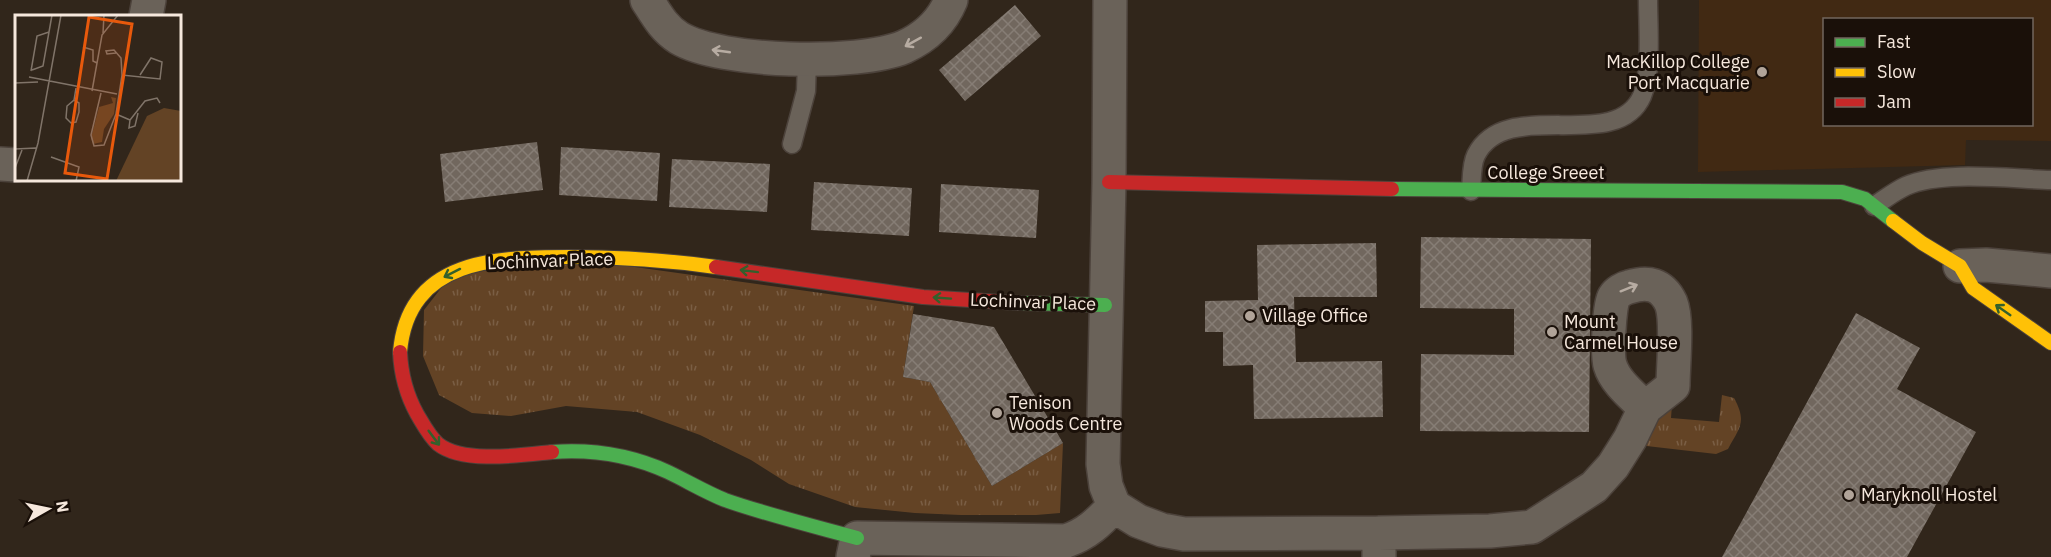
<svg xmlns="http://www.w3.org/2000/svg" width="2051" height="557" font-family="'IBM Plex Sans',sans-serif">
	<defs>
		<pattern id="grass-tufts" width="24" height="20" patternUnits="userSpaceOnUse" patternTransform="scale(1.5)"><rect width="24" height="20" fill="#634325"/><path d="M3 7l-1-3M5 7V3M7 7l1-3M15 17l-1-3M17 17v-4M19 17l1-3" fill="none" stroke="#7a5e44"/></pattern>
		<pattern id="building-cross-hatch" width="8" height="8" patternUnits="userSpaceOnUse" patternTransform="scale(1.5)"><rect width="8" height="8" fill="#71675e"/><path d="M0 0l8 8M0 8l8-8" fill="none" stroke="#867d75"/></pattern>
	</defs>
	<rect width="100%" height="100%" fill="#31261b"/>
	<path fill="#412913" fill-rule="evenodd" d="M1699,0H2051V141L1966,140L1965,165L1698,172ZM1824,20H2032V124H1824Z"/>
	<path fill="url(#grass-tufts)" d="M556,256L914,306L903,377L930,382L992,486L1063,443L1060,513L1036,515H961L915,513L855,507L789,484L751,460L700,435L637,412L566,406L511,416L472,413L439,395L423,356L424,310L449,278Z
		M1673,391L1671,418L1719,422L1722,395L1734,398C1747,422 1740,427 1728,449L1716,454L1638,445Z"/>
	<path fill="url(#building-cross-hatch)" d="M1015,5L1041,36L965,101L939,70Z
		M537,142L543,190L445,202L440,154Z
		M561,147L660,153L657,201L559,195Z
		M672,159L770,164L767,212L669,207Z
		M814,182L912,188L909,236L811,230Z
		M941,184L1039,190L1036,238L939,232Z
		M1421,237L1591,239L1589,432L1420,431L1421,354L1514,355V309L1420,308Z
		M1376,243L1377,297H1294L1296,362L1382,361L1383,417L1254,419L1253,365L1223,366V332H1205V301L1258,300L1257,245Z
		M1856,313L1920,348L1897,389L1976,432L1907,557H1722Z
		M913,314L994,327L1063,443L992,486L930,382L903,377Z"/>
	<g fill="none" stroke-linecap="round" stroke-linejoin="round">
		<g stroke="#4c423b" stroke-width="21">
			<path id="lane" d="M792,144L806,91L807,60
				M1471,191C1472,180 1471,165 1476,155C1506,95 1616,155 1642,96C1652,73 1648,25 1648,0
				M1874,206C1885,199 1895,191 1906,186C1942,170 2011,179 2051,180"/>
		</g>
		<g stroke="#4c423b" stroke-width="36">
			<path id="street" d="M647,0C656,14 664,29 679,38C721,63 858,66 904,47C926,37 942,22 951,0
				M1110,0L1109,182L1103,464L1106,486L1114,506L1138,521L1162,530L1184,534L1379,533V557
				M146,16L149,0
				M0,164L16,165
				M1960,266L1986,265L2051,271
				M1379,533L1490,531L1532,527L1594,487L1613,466L1630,439L1645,408L1673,386C1673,366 1678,320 1671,303C1662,284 1648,281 1629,287C1624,288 1617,292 1614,297C1609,305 1607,355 1610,365C1615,382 1633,396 1645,408
				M853,557L857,538L1066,541C1087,534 1099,522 1114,506"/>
		</g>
		<g stroke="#4c423b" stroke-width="16">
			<path id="fast" d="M1392,189L1842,192L1865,199L1893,221
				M1019,303L1105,305
				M552,452C592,449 631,455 668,472C687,481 705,492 725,500C768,515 813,526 857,538"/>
		</g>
		<g stroke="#4c423b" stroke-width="16">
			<path id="slow" d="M1893,221L1922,243L1960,266L1973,288L2051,343
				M400,352C408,258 498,257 570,257C619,257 667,260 716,267"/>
		</g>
		<g stroke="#4c423b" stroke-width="16">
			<path id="jam" d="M1109,182L1392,189
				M716,267L923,297L1019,303
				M400,352C401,375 406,394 417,414C423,424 429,436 438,444C463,464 522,455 552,452"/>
		</g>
		<use href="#lane" stroke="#6a6259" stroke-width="18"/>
		<use href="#street" stroke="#6a6259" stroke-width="33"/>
		<use href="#fast" stroke="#4caf50" stroke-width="14"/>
		<use href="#slow" stroke="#ffc107" stroke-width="14"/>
		<use href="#jam" stroke="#c62828" stroke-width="14"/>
	</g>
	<defs><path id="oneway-shaft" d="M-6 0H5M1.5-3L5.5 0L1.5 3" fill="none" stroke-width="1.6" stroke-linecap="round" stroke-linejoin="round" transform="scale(1.5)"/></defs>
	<g stroke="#b7aca2">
		<use href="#oneway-shaft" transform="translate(913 42) rotate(151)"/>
		<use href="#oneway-shaft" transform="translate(721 51) rotate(-172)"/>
		<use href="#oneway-shaft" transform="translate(1629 288) rotate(-22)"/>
	</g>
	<g stroke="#33602c">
		<use href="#oneway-shaft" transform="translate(749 271) rotate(-173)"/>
		<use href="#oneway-shaft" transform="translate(452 273) rotate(153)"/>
		<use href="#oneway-shaft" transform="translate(942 298) rotate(-176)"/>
		<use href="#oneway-shaft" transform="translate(2003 310) rotate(-145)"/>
		<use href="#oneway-shaft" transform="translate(434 438) rotate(53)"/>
	</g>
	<g fill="#b1a499" stroke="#1a1009" stroke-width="2">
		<circle cx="1762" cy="72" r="6"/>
		<circle cx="1250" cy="316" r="6"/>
		<circle cx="1552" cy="332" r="6"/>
		<circle cx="997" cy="413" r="6"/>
		<circle cx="1849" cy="495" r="6"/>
	</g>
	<g text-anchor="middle" stroke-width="6" stroke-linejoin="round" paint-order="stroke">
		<g font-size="18" fill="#f6e8dd" stroke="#1a1009" text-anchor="start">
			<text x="1750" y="68" text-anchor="end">MacKillop College<tspan x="1750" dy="21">Port Macquarie</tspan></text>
			<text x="1262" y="322">Village Office</text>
			<text x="1564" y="328">Mount<tspan x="1564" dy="21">Carmel House</tspan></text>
			<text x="1009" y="409">Tenison<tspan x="1009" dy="21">Woods Centre</tspan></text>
			<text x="1861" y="501">Maryknoll Hostel</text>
		</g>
		<g font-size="18" fill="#f6e8dd" stroke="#1a1009">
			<text x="1546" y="179">College Sreeet</text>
			<text transform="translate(550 261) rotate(-2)" y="6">Lochinvar Place</text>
			<text transform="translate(1033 302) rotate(2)" y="6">Lochinvar Place</text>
		</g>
	</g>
	<g transform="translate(15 15)">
		<rect width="166" height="166" fill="#31261b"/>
		<path d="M96,82L101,83L99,99L89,114L87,127L78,129L76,123L84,92L98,88Z" fill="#634325"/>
		<path d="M149,93L166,96V166H101L132,101Z" fill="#634325"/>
		<path fill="none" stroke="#807469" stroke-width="1.5" d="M88,18L89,0M68,32L78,35V46L82,48M101,38L92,39L91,36L99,35L106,43L107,60M17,55L28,51L37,0M16,56L22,21L34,17M14,62L102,79M0,68L23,67M77,76L87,20L103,0M86,78L76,120L79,131L89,130L101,99M59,85L64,88V97L61,107L56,108L51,103L52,91L59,85L61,73M123,98L120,111L114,113L115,105L130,86L142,83L145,88M115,105L101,99L107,60L145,64L147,47L136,43L125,60M0,134L21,133M36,142L64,152L61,166M0,153L7,135M12,166L23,128L46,0"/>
		<path fill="#e8590c" fill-opacity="0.15" stroke="#e8590c" stroke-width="3" d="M74,2L117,9L92,164L50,158Z"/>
		<rect width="166" height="166" fill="none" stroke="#f6e8dd" stroke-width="3"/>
	</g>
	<rect x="1823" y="18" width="210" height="108" fill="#1a1009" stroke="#72665e" stroke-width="1.5"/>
	<rect x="1835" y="38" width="30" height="9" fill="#4caf50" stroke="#72665e" stroke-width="1.5"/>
	<text x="1877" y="48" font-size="18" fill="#f6e8dd">Fast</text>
	<rect x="1835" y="68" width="30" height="9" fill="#ffc107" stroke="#72665e" stroke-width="1.5"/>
	<text x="1877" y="78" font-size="18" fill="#f6e8dd">Slow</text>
	<rect x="1835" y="98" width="30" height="9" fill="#c62828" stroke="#72665e" stroke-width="1.5"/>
	<text x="1877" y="108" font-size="18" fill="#f6e8dd">Jam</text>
	<g transform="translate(48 509) rotate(81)" stroke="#1a1009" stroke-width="4.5" paint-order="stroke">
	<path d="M0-4.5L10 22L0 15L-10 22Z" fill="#f6e8dd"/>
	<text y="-9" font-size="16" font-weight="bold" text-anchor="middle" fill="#f6e8dd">N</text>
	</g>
</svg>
